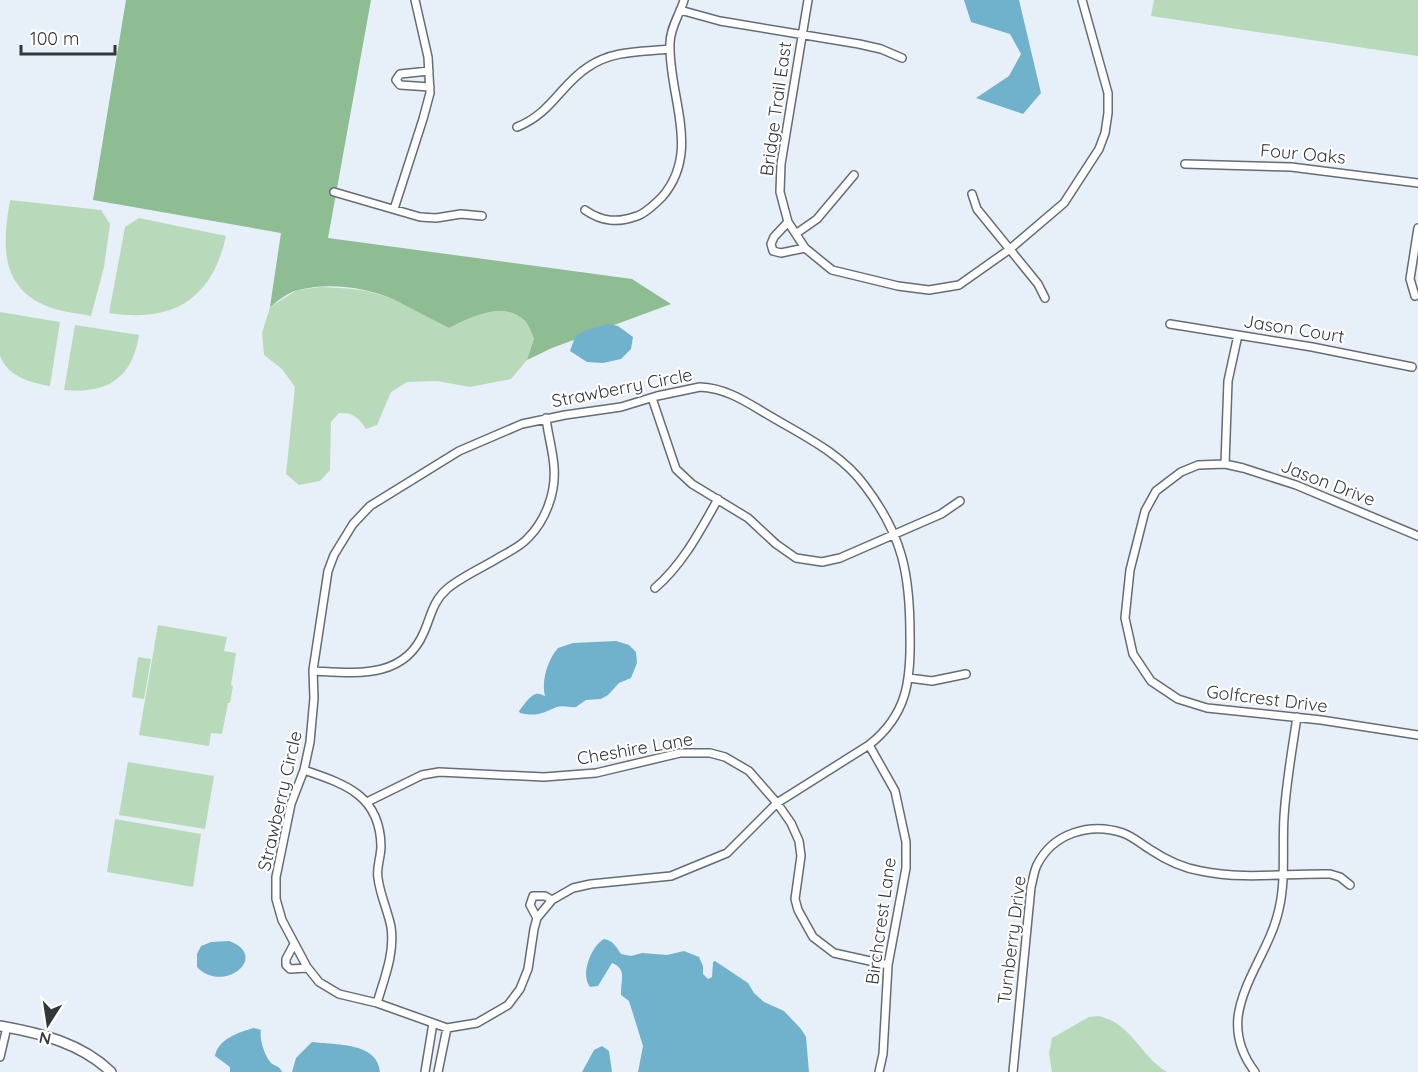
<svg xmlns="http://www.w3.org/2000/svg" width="1418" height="1072" font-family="Quicksand,sans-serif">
	<rect width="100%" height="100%" fill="#e7f0f8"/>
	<path fill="#b8dabb" d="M1154,0H1418V56L1151,16Z
		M10,200L101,210L110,224L104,267L91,316C77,313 62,312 49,307C0,288 2,246 10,200Z
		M139,218L226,236C212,300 172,323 109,313L125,227Z
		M321,287C345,288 368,289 390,298C411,306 430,318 449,328C471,317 504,300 525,321C529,326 531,333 534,338L527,360L511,379L470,387L437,381L407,382L391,392L377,425L366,429C359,418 353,412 339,413L331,422L330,470L320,481L299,485L286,474L295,387L282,369L264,355L262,333L270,307L297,290Z
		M0,312L60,322L50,386C31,383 6,376 0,355C0,344 0,323 0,312Z
		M75,325L139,335C132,379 107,394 64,390Z
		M158,625L227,637L224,651L236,653L231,685L233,686L230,703H228L222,734L211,733L209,746L139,735Z
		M138,657L151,659L144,699L132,697Z
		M128,762L214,776L205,829L119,815Z
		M115,819L201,834L193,887L107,872Z
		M1098,1016C1131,1022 1140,1056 1167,1072H1052L1049,1054L1052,1038L1089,1017Z"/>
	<path fill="#8ebc93" d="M126,0H371L328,238L632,279L671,304L552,348L527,360L534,338C531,333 529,325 525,321C504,300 471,317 449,328C431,319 413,309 395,300C368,287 327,282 298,290C288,292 278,301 270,307L281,233L93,200Z"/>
	<path fill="#70b2cb" d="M964,0H1019L1041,93L1023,114L976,98L1009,76L1021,54L1010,34L971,22Z
		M608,324L618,326L633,337L631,349L621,359L603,363L587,362L570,351L575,337L586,330Z
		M616,641L629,645L636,652L637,663L631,678L619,683L608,695L601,699L586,700L576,707C571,708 563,705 557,707C542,713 538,717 520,713L519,711C523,706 530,695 536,694C539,693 542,695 545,696C541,681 548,659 558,648L573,643Z
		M604,939C613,940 617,948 621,954L631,956L642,953L667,955L684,951L699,957L703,966V974L708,979L712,977L713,962L715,961L748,983L754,993L764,1002L784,1011L801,1029L806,1037L809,1072H638L643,1046L629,1001L621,995C620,982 628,969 612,963L598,986L590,987C580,975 591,946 604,939Z
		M229,941C271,956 223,995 197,967V954L201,946L211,942Z
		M254,1028L261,1030C259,1039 265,1057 271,1063C276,1067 279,1065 282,1072H230V1067L215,1056C218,1039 239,1032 254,1028Z
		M312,1042C335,1045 378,1042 380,1072H292L296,1058Z
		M602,1046L609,1051L612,1072H582L594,1050Z"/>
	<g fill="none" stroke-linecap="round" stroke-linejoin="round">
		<g stroke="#656c73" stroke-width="10">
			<path id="minor" d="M808,0L781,164L780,192L788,222L805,248L832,270L898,286L929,290L959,285L1010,249L1064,203L1099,149L1105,133L1108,113V93L1082,0
				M680,10L720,21L859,44L881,49L902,58
				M429,71L400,74L396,80L400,85L430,87
				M517,127C552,113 560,85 588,67C613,50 641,52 670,49
				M1185,164L1291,167L1418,183
				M334,192L420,217L436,218L461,214L482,216
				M972,194L977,209L1038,284L1045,298
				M394,209L423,119L430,93L428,57L415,0
				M585,210C602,222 618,223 637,216C646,213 655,204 662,197C702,151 668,96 670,43C670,28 680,14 684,0
				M788,222L774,237L771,244L773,251L781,253L805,248
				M797,233L817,219L854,175
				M1415,296L1410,279L1418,228
				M1170,324L1312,347L1412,367
				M700,387C727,388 748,403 770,416C804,436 842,454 865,486C903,536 910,575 910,635C911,681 907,715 869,745L777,803L727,853L671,876L591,884L573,888L552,900L537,918L534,929L528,969L520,989L508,1005L477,1023L447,1028L377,1003L339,994L319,982L307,967L282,920L276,899V877L291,804L304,770L310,742L314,698L313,670L328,571L334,555L353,524L370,506L459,451L522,424L565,415L621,407L657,396Z
				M652,398L676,469L692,484L748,518L776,544L796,558L822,562L840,558L941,514L960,501
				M1225,464L1228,381L1238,335
				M1418,536L1296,485L1243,468L1225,464L1198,465L1181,472L1156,491L1145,511L1130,570L1125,618L1133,654L1151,681L1178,699L1207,708L1321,720L1418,735
				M655,588C683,564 700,531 718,499
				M313,671C355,673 404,680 424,632C431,616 433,601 447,589C461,577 482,568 498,558C508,552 520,547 528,538C546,520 556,492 554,467C553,451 548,435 546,418
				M909,678L932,681L966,674
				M869,745L895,791L906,842V868L888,965L883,1054L879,1072
				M304,770C345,784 380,795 381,846C381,857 376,868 378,878C380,895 388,911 391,927C395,953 384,979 377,1003
				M367,802L422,775L439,772L544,777L596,773L680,753H710L725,757L749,771L777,803L791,823L799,841L801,856L795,899L798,910L813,937L834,953L888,965
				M537,918L530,905L533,896H545L552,900
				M294,944L286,959V965L290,969L307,968
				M0,1057L7,1027
				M425,1072L433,1023
				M438,1072L447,1028
				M1013,1072L1031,887C1033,880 1034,871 1037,865C1053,833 1090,822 1123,833C1134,837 1142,845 1151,850C1166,860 1183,868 1201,871C1244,880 1287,873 1330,874L1340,877L1350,885
				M1255,1072C1242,1055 1236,1038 1238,1017C1243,979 1271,947 1279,909C1286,880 1282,848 1284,817C1286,784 1292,750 1297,717"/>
		</g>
		<g stroke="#656c73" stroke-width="12">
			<path id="secondary" d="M0,1026C40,1033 81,1043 111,1072"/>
		</g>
		<use href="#minor" stroke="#fff" stroke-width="7"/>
		<use href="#secondary" stroke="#fff" stroke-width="9"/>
	</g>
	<g text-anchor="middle" stroke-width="4.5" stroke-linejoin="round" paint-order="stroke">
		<g font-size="18" fill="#34373a" stroke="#fff">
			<text transform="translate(776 109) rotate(-82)" y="6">Bridge Trail East</text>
			<text transform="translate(1303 154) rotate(5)" y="6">Four Oaks</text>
			<text transform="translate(1294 329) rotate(9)" y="6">Jason Court</text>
			<text transform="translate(622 388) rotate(-11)" y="6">Strawberry Circle</text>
			<text transform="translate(1328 483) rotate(21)" y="6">Jason Drive</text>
			<text transform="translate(1267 699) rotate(7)" y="6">Golfcrest Drive</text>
			<text transform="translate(635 749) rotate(-10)" y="6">Cheshire Lane</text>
			<text transform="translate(280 801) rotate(-77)" y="6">Strawberry Circle</text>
			<text transform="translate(881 921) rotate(-82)" y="6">Birchcrest Lane</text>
			<text transform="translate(1012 940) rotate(-83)" y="6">Turnberry Drive</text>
		</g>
	</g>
	<g transform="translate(48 1024) rotate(192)" stroke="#ffffff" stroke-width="4.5" paint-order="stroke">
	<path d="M0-4.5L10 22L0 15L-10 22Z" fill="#34373a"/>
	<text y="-9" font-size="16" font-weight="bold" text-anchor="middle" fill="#34373a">N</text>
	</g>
	<path d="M21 45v9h94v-9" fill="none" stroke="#34373a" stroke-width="3"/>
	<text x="30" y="45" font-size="18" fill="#34373a" stroke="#ffffff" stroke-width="4.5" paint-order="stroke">100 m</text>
</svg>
